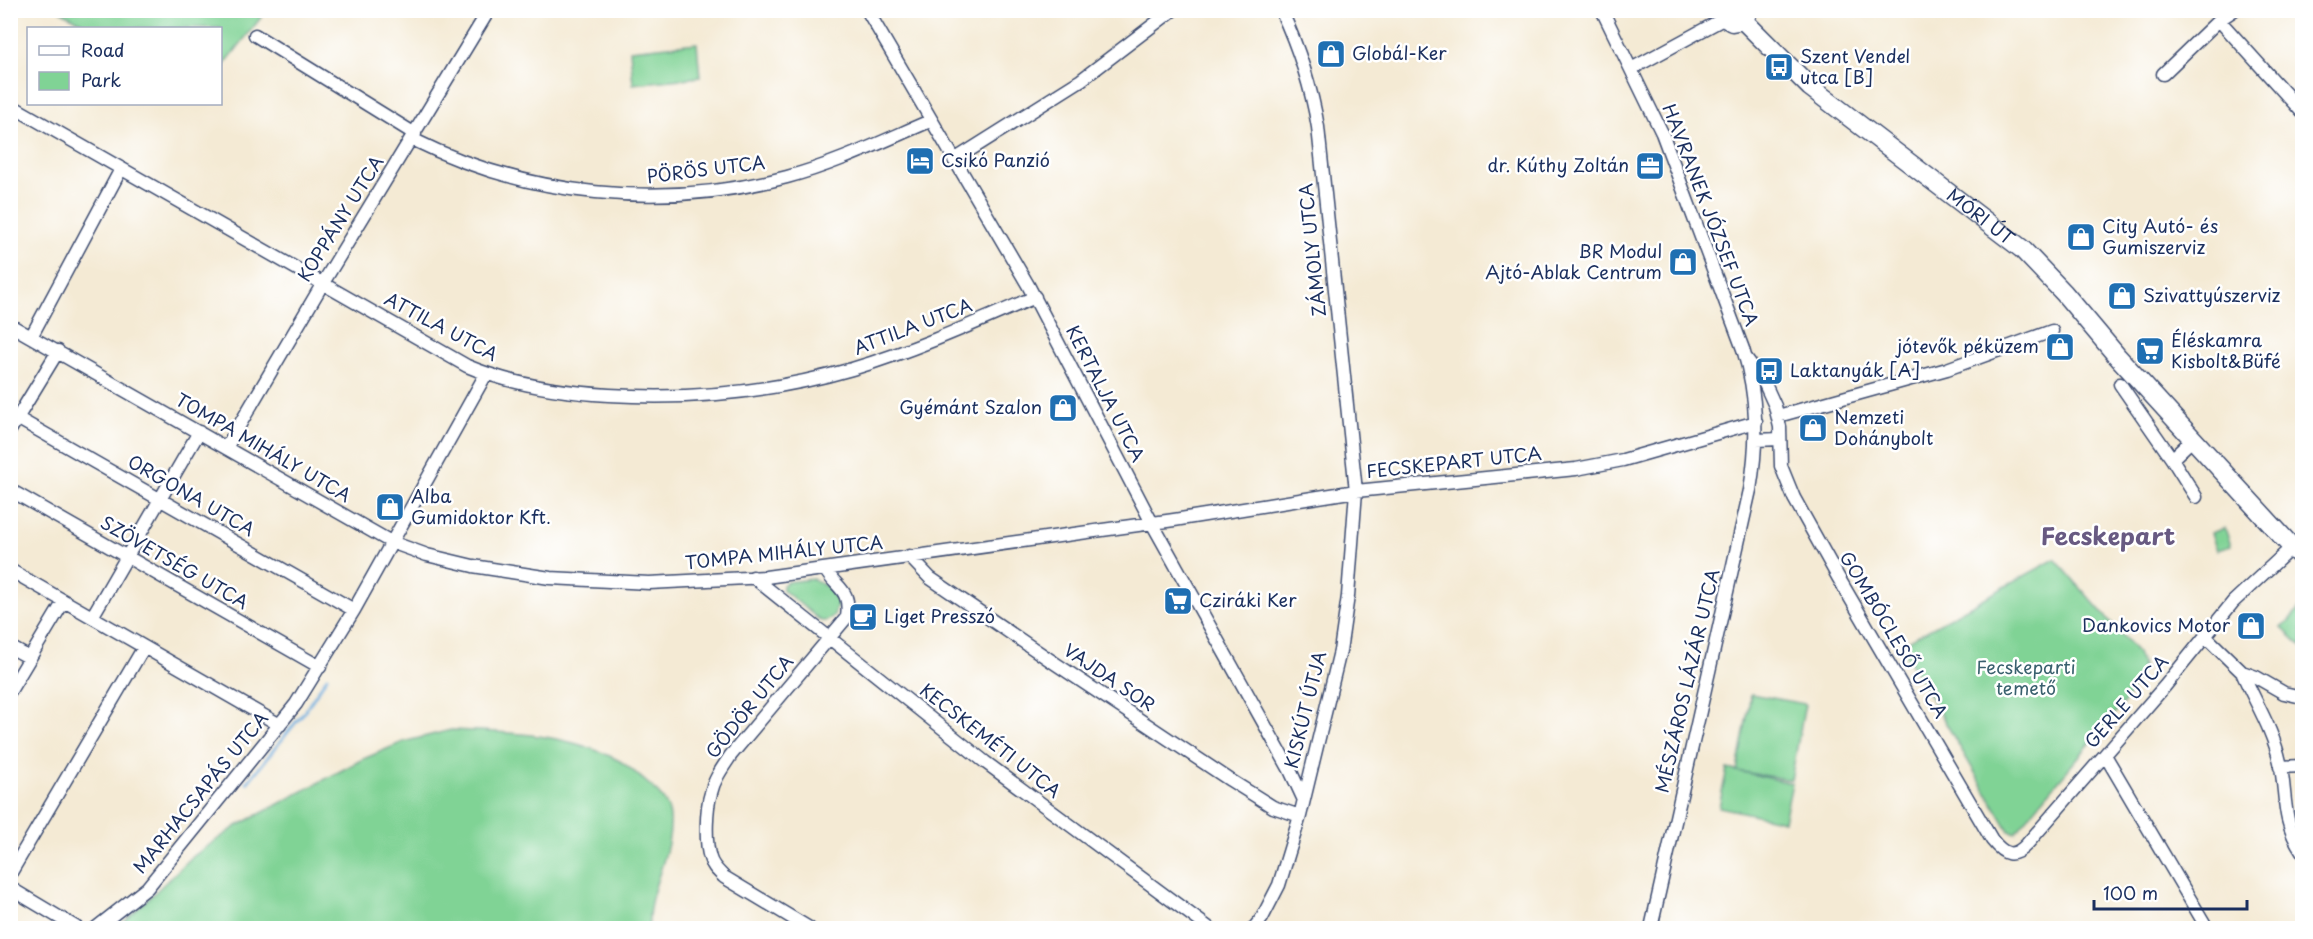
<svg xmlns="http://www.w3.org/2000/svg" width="2313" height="939" font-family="'Playpen Sans',sans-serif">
	<rect width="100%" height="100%" fill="#fff"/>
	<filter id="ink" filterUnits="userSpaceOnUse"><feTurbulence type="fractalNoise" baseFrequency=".0167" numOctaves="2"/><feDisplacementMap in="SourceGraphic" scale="12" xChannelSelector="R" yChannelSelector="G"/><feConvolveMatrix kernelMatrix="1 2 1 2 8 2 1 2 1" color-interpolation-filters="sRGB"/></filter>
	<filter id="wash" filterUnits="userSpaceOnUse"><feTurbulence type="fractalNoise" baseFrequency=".008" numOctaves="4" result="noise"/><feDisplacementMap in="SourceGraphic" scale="24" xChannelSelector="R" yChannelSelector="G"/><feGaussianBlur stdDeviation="1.35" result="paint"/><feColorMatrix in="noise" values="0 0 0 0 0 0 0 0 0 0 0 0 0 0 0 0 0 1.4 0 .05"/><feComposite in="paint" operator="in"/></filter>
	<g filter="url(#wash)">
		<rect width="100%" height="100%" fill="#f4ead4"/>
		<path fill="#80d395" stroke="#4e817a" stroke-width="1.5" d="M60,11L266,10V11L221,69L220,28H92Z
			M697,43L700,77L633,84L630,50Z
			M2225,528L2231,546L2217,550L2211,533Z
			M2055,559L2136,651L2142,666L2127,699L2015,833L2009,831L1900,645Z
			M813,579L829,588L838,603L834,615L827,621H821L783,590V585L787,582Z
			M2302,606V647L2282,628Z
			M1751,694L1805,704L1791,780L1737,771L1792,783L1784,821L1719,807L1727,769L1737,771Z
			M451,730C507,732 565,733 616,759C627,764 636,774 645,781C656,790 669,802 670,817C673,856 646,891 649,928H119L128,918L192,857L237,826L361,760L403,742Z"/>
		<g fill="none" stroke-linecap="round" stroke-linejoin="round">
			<path stroke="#66a9db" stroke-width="3" d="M247,783L305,711L327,677"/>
		</g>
	</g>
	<g filter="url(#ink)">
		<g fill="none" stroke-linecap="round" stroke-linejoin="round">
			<g stroke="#3c4b70" stroke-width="15">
				<path id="street" d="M867,10L1028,285L1152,523L1290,770L1303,798
					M1602,10L1662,133L1743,349C1758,397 1758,442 1750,490L1651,928
					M2219,20L2302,112
					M255,35L415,134
					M1631,69L1725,18
					M2163,74L2219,20L2234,10
					M10,105L467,366C512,385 560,392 609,395C691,400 773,392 852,369C915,350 975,323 1035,297
					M412,139C528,197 661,210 787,177C836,164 883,141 930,121
					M954,160L1081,80L1173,10
					M10,325L391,542L427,555L473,566L550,578L649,583L766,577L1174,520L1356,491L1576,469L1623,460L1756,422
					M31,337L121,169
					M1746,358L1765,384L1775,406L1780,427L1781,466L1794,498L1838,577L1992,840C2004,855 2013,859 2027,844L2165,686L2233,602L2291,548
					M2120,384L2172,459L2196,497
					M10,414L354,610
					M1778,416L1947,369L2052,331
					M10,430L58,351
					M1756,440L1780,439
					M226,448L323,283L489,10
					M2172,459L2194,438
					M10,490L320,667
					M909,556L930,578L1050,660L1230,780L1273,807L1300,816
					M10,570L280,725
					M753,577L985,762L1209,928
					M92,617L199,432
					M2206,637L2242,672L2256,677L2284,693L2302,697
					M10,647L30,658
					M2242,672C2255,702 2273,730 2280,762C2287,796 2281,820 2302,851
					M10,691L64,601
					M2105,755L2207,928
					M2280,767L2302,766
					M10,874L144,647
					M10,888L77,928
					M96,928L147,888L296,704L354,610L486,374
					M809,928L724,877C718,871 712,866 710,858C705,843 706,808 711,793C714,779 723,767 731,755L847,617C851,588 836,589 825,569
					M1254,928L1262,918L1279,885L1300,816L1340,651L1348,596L1356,491L1318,127C1311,85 1299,49 1281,10"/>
			</g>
			<g stroke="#3c4b70" stroke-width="21">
				<g id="secondary">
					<path d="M1722,10L1725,18L1732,22L1743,20L1748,12"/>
					<path id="s1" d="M1743,20L1810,87L2022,249L2064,293L2117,356L2302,558"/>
				</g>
			</g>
			<use href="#street" stroke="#fff" stroke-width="12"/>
			<use href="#secondary" stroke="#fff" stroke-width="18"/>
		</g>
	</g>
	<defs>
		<g id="shop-square" transform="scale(1.5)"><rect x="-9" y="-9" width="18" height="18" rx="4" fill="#1f6fb2" stroke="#fff"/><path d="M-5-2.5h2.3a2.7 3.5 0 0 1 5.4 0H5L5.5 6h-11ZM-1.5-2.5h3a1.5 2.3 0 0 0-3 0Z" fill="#fff"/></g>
		<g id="bus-square" transform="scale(1.5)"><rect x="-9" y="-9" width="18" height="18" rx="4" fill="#1f6fb2" stroke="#fff"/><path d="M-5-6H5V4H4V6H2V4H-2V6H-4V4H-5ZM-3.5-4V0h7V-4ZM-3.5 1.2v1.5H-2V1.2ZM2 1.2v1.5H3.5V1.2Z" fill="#fff"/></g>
		<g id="hotel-square" transform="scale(1.5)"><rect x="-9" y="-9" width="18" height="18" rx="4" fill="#1f6fb2" stroke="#fff"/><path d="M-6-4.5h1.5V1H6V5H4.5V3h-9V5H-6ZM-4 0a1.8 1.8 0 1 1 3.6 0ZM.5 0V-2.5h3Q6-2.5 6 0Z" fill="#fff"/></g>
		<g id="office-square" transform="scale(1.5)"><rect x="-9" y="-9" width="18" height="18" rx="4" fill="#1f6fb2" stroke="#fff"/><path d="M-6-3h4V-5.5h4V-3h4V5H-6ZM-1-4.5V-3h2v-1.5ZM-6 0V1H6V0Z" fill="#fff"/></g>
		<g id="supermarket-square" transform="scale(1.5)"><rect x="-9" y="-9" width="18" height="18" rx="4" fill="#1f6fb2" stroke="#fff"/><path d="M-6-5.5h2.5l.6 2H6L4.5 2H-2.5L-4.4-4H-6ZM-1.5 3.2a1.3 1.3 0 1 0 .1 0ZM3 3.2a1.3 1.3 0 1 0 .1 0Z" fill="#fff"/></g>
		<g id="cafe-square" transform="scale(1.5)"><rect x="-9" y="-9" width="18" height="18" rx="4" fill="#1f6fb2" stroke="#fff"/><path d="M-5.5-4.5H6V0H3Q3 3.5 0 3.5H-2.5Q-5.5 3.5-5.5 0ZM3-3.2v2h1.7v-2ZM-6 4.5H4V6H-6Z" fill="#fff"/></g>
	</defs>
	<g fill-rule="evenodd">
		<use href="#shop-square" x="1331" y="54"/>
		<use href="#bus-square" x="1779" y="67"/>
		<use href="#hotel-square" x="920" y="161"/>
		<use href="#office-square" x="1650" y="166"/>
		<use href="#shop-square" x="2081" y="237"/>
		<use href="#shop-square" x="1683" y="262"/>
		<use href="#shop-square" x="2122" y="296"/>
		<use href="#shop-square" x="2060" y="347"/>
		<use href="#supermarket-square" x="2150" y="351"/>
		<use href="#bus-square" x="1769" y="371"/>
		<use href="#shop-square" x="1063" y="408"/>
		<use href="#shop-square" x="1813" y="428"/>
		<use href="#shop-square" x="390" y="507"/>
		<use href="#supermarket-square" x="1178" y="601"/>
		<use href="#cafe-square" x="863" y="617"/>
		<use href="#shop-square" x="2251" y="626"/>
	</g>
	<g text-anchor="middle" stroke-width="5" stroke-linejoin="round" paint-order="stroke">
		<g font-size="18" fill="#1b2f5e" stroke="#fff" text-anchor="start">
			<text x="1352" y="60">Globál-Ker</text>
			<text x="1800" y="63">Szent Vendel<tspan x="1800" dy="21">utca [B]</tspan></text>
			<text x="941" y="167">Csikó Panzió</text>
			<text x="1629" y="172" text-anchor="end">dr. Kúthy Zoltán</text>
			<text x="2102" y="233">City Autó- és<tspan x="2102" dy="21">Gumiszerviz</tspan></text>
			<text x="1662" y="258" text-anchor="end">BR Modul<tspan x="1662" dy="21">Ajtó-Ablak Centrum</tspan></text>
			<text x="2143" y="302">Szivattyúszerviz</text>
			<text x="2171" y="347">Éléskamra<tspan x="2171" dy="21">Kisbolt&amp;Büfé</tspan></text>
			<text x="2039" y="353" text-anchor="end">jótevők péküzem</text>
			<text x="1790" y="377">Laktanyák [A]</text>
			<text x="1042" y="414" text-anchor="end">Gyémánt Szalon</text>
			<text x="1834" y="424">Nemzeti<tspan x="1834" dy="21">Dohánybolt</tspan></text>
			<text x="411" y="503">Alba<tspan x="411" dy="21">Gumidoktor Kft.</tspan></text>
			<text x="1199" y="607">Cziráki Ker</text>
			<text x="884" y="623">Liget Presszó</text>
			<text x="2230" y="632" text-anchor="end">Dankovics Motor</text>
		</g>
		<g font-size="18" fill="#1b2f5e" stroke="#fff">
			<text transform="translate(706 170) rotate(-7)" y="6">PÖRÖS UTCA</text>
			<text transform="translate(1710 215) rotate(69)" y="6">HAVRANEK JÓZSEF UTCA</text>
			<text dy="6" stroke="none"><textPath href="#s1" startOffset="309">MÓRI ÚT</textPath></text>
			<text transform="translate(341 219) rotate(-58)" y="6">KOPPÁNY UTCA</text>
			<text transform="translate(1313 250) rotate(-96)" y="6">ZÁMOLY UTCA</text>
			<text transform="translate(441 327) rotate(28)" y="6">ATTILA UTCA</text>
			<text transform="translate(913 327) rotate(-21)" y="6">ATTILA UTCA</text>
			<text transform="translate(1105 394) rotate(63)" y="6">KERTALJA UTCA</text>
			<text transform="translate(263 448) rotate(30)" y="6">TOMPA MIHÁLY UTCA</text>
			<text transform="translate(1454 463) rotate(-6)" y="6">FECSKEPART UTCA</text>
			<text transform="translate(191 496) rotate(30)" y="6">ORGONA UTCA</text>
			<text transform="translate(784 553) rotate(-6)" y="6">TOMPA MIHÁLY UTCA</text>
			<text transform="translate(174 563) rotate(30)" y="6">SZÖVETSÉG UTCA</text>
			<text transform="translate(1893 635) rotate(59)" y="6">GOMBÓCLESŐ UTCA</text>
			<text transform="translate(1109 678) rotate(34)" y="6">VAJDA SOR</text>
			<text transform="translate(1688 681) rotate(-77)" y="6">MÉSZÁROS LÁZÁR UTCA</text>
			<text transform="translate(2127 702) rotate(-49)" y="6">GERLE UTCA</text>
			<text transform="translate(750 707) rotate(-51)" y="6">GÖDÖR UTCA</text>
			<text transform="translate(1306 710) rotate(-76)" y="6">KISKÚT ÚTJA</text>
			<text transform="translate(990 741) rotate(38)" y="6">KECSKEMÉTI UTCA</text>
			<text transform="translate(201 793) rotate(-51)" y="6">MARHACSAPÁS UTCA</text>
		</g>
		<g font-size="18" fill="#39606e" stroke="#fff">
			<text x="2026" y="674">Fecskeparti<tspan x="2026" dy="21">temető</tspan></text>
		</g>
		<g font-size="24" font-weight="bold" fill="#685a82" stroke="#fff">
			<text x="2108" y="545">Fecskepart</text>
		</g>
	</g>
	<rect width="2313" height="939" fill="none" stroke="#fff" stroke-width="36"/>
	<rect x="27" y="27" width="195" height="78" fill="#ffffff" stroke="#a4acbf" stroke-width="1.5"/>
	<rect x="39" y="46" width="30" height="9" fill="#ffffff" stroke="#a4acbf" stroke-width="1.5"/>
	<text x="81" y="57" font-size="18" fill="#1b2f5e">Road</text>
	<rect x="39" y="72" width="30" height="18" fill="#80d395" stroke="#a4acbf" stroke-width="1.5"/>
	<text x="81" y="87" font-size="18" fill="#1b2f5e">Park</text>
	<path d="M2094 900v9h153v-9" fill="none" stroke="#1b2f5e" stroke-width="3"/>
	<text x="2103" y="900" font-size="18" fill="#1b2f5e" stroke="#ffffff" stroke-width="4.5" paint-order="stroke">100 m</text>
</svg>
